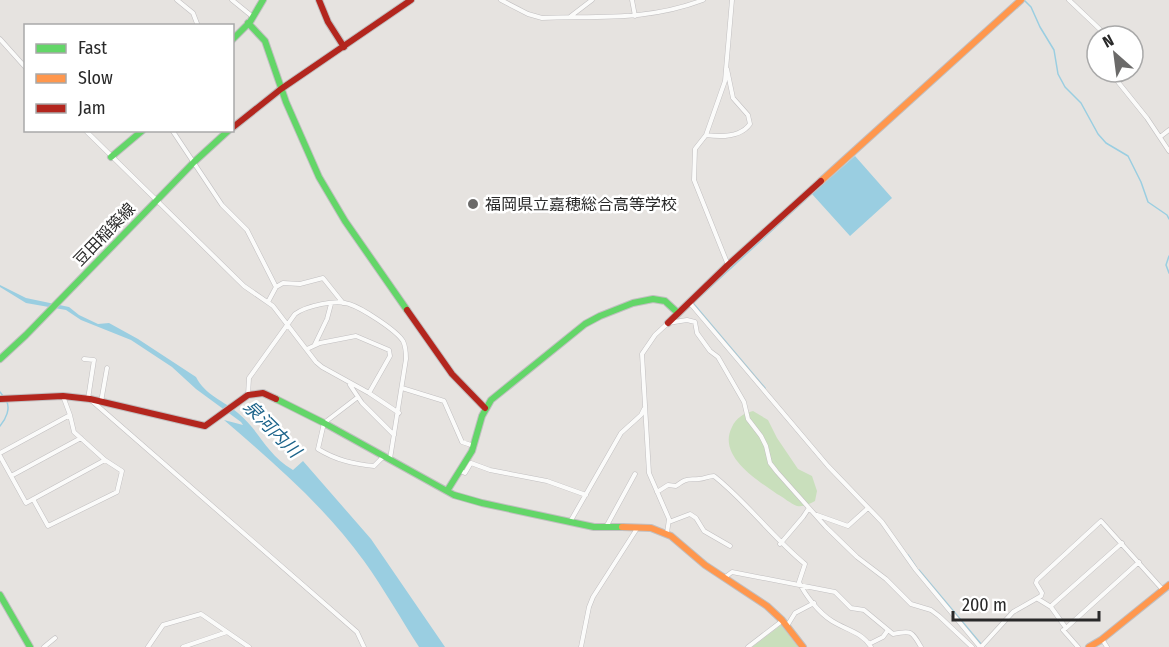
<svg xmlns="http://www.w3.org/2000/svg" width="1169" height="647" font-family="'Fira Sans Condensed','Noto Sans JP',sans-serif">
	<rect width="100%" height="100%" fill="#e6e3e0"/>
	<path fill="#c9dfbc" d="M753,411L768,420L777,438L798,469L812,476L817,491L815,501C809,504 804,507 797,506C791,504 783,497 777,494C757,480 717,456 732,427C736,418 744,413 753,411Z
		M781,625L798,647H752Z"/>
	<path fill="#9acee1" d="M855,156L892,198L850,236L812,194Z
		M0,285L26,298L69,307L79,315L98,324L109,323L138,339L196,377C205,395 224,401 238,413C260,431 265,453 293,470L303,461L371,539L445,647H419C401,619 384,589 364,561C325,507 274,463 224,420L243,425L241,422L196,389L172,367L131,340L81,320L66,310L26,303L0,287Z"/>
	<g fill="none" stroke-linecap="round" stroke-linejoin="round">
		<path stroke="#9acee1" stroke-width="1.5" d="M1024,0L1031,7L1040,27L1054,50L1058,74L1065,87L1081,103L1098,134L1106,143L1128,156L1141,182L1148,202L1167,215L1169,219
			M1169,256L1166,265L1169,273
			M765,388L693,303L806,199
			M0,392L3,396
			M0,426C6,419 11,408 6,400
			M908,555L916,567
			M919,570L981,644"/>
		<g stroke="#c1bfc0" stroke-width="5">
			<path id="street" d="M177,0L193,13L198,26
				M232,0L253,17
				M501,0L528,14L542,18C599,16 648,21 703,0
				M632,0L635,16
				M1069,0L1107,36
				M571,16L592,0
				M0,39L26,68
				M1110,72L1147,118L1169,151
				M85,130L244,286L273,306L316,362L322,367L369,393L399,413
				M172,130L222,205L247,230L276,287L268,302
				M706,135C720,137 740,138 750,124L748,115L733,98L727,69
				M1160,137L1169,130
				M728,265L694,180L695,149L706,135L725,81L732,0
				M276,287L283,283L300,284L323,278L343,303
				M689,302L828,466L882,522L916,570L980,647
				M315,344L327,319L331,304
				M307,349L320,343L356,336L389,350L390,356L369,393
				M84,359L94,360L88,399
				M350,385L362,403L394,435
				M402,388L444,401L462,442L474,446
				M248,395L249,378L295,314C306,306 336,299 349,304C362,308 396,330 403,341C406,347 406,353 406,359L390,459
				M358,397L324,423L318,449C336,460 353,464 374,466L384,456
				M92,401L357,632L364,647
				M101,402L107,368
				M0,453L70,415L63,396
				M0,456L26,503L105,460L74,432L70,415
				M461,471L465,473L471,463L490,470L547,481L586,495
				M11,476L81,438
				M657,492L668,485L676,486C687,478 686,480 699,479C704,479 708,476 714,476C747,502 772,537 805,564L799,582C805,595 819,613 832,621C846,630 862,632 871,647
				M33,499L48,526L117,492L122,471L105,460
				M817,515L848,526L868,508
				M570,522L621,433L641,415L644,409
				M669,522L690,514L696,518L704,531L730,546
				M606,527L635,474
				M667,533L669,519L649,473L642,354L655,335L668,323L687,320L695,322L697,333L710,351L718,357L744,402L748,419L761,436L766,446L770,463L777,472L826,527L857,557L886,579L911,604L931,610L939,616L972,647
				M780,544L803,517L809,508
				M724,578L732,572L835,592L851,608L864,610L893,634C911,630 912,631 921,647
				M1038,599L1051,607L1066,628L1139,562
				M1051,606L1122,543
				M787,626L795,613L814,603
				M1063,630L1078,647
				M1102,639L1107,647
				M869,644L883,637L888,630
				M44,647L55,638
				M148,647L163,625L201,614L249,647
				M183,647L227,632
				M581,647L589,607L593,597L638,527
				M748,647L782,621
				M981,647L1013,612L1041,596L1042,593L1036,583L1037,580L1101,521L1163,590"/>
		</g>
		<g stroke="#c1bfc0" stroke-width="8">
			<path id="fast" d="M248,23L265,41L286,102L319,177L345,221L407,310
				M232,40L250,22L263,0
				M111,157L143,130
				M0,359L26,335L194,162L229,130
				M276,399L324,423L454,495L482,503L594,527H622
				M447,491L472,451L482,416L491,400L585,324L600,316L633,303L653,299L665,301L678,313
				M0,595L30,647"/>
		</g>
		<g stroke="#c1bfc0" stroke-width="8">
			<path id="slow" d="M821,181L1021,0
				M622,527L651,528L671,536L705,565L767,606L782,620L803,647
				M1089,647L1101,640L1169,585"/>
		</g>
		<g stroke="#c1bfc0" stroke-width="8">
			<path id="jam" d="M319,0L328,22L344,47
				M232,128L281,89L411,0
				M407,310L452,374L485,408
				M668,323L728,265L821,181
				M0,399L63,396L90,399L205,426L248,395L263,393L276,399"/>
		</g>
		<use href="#street" stroke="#fbfbfa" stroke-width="4"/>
		<use href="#fast" stroke="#63d668" stroke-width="6"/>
		<use href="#slow" stroke="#ff974d" stroke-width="6"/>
		<use href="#jam" stroke="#b3261e" stroke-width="6"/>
	</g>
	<circle fill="#6b6a69" stroke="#fff" stroke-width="2" cx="473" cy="204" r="6"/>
	<g text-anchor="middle" stroke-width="5" stroke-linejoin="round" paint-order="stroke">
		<g font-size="16" fill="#292929" stroke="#fff" text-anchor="start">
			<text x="485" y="210">福岡県立嘉穂総合高等学校</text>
		</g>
		<g font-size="16" fill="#292929" stroke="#fff">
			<text transform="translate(104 234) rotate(-46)" y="6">豆田稲築線</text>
		</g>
		<g font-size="18" font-style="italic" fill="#1c638a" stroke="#fff">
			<text transform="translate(272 429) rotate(45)" y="6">泉河内川</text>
		</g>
	</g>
	<rect x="24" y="24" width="210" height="108" fill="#ffffff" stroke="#a9a9a9" stroke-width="1.5"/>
	<rect x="36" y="44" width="30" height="9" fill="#63d668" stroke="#a9a9a9" stroke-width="1.5"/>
	<text x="78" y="54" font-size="18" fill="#292929">Fast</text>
	<rect x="36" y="74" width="30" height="9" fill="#ff974d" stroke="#a9a9a9" stroke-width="1.5"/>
	<text x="78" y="84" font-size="18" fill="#292929">Slow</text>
	<rect x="36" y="104" width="30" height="9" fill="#b3261e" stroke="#a9a9a9" stroke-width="1.5"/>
	<text x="78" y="114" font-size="18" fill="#292929">Jam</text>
	<g transform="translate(1115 54) rotate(332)"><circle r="28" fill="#ffffff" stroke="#a9a9a9" stroke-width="1.5"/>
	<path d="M0-4.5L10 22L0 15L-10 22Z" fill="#6b6a69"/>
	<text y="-9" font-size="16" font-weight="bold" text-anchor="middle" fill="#292929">N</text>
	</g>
	<path d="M953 611v9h146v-9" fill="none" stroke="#292929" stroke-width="3"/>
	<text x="962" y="611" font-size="18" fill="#292929" stroke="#ffffff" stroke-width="4.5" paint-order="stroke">200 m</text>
</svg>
